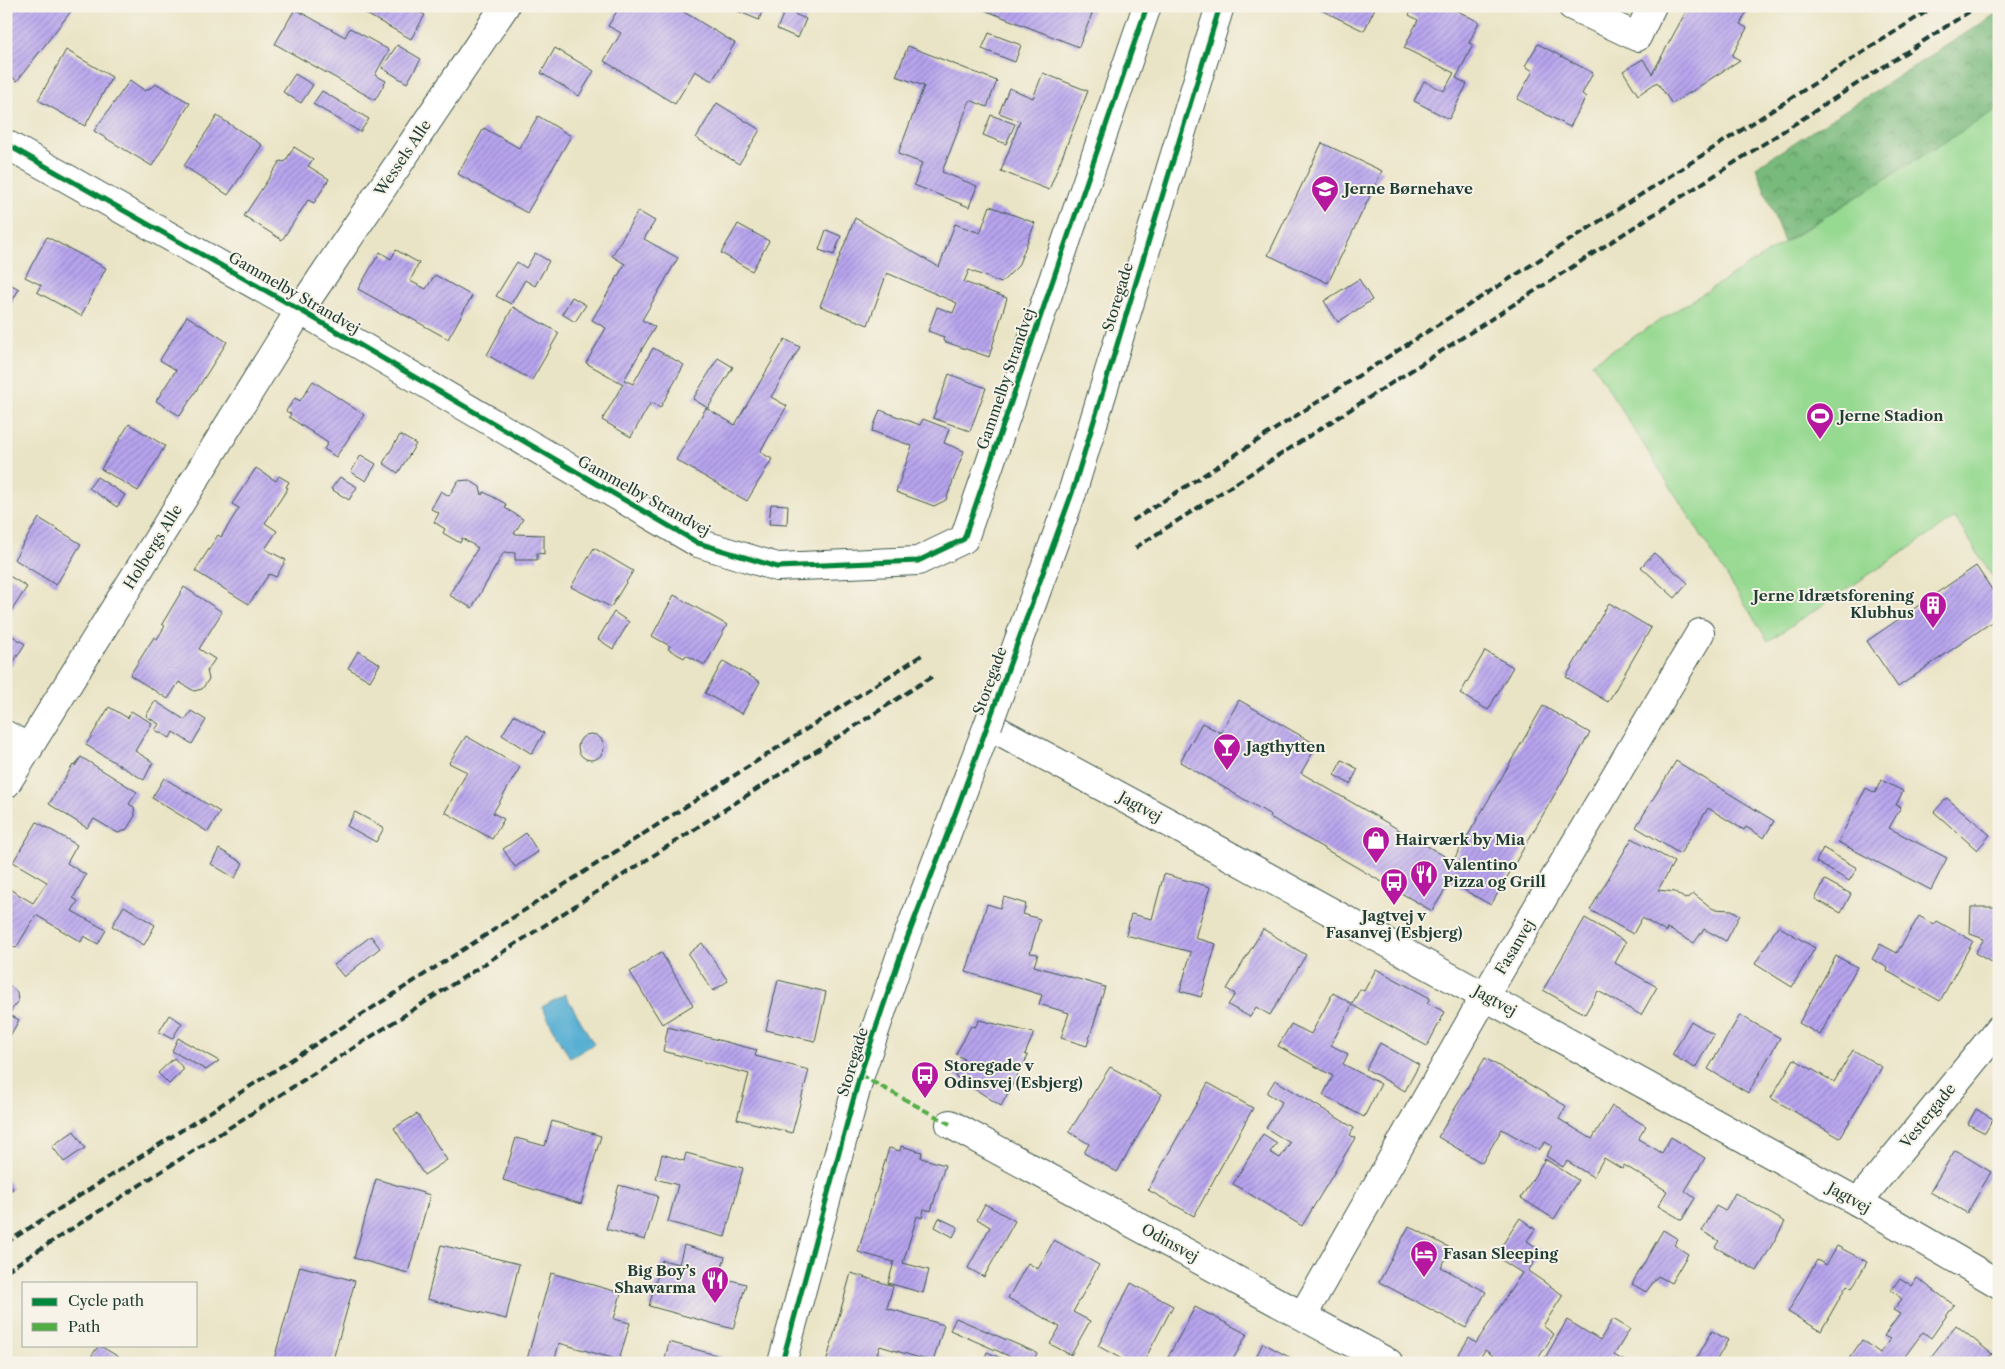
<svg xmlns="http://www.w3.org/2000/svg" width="2005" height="1369" font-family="'Libre Caslon Text',serif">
	<defs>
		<pattern id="forest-crowns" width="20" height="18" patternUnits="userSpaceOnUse" patternTransform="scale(1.25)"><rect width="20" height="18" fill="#78b97b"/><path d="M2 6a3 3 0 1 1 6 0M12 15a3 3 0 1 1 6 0" fill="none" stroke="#629866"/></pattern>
		<pattern id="building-hatch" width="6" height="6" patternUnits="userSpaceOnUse" patternTransform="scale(1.25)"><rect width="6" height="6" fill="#b8a4ef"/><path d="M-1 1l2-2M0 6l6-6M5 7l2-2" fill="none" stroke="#9587c2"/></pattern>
	</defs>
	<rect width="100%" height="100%" fill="#f7f3e8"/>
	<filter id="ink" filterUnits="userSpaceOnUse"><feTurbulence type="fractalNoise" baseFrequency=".02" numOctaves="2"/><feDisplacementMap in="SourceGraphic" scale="10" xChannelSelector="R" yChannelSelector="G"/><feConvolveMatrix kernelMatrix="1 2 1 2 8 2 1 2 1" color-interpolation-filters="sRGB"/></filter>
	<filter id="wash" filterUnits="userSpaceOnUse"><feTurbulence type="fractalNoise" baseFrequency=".0096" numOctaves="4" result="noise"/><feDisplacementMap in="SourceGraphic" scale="20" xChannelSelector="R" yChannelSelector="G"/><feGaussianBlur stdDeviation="1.12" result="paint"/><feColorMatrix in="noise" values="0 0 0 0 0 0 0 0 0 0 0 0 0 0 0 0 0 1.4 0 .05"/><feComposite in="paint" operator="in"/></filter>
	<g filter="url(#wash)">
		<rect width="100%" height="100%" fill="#eae4c6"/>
		<path fill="url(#forest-crowns)" stroke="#4c7b58" d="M1999,12V108L1784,242L1756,167Z"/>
		<path fill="#96d991" stroke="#5a8b62" d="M1999,108V586L1955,518L1768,641L1592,363Z"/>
		<path fill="#56afd3" stroke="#3a7684" d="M565,994L594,1044L570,1058L542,1007Z"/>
		<g id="blocks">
			<path fill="url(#building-hatch)" d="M12,6H75L17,81L6,72V14Z
				M352,6H413L412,8L425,15L411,39Z
				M620,6H674L735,43L712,81L695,71L675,104L604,61L621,33L608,26Z
				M725,6H764L759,20Z
				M974,6H1095L1079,47Z
				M1313,6H1376L1364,31Z
				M1414,6H1448L1479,22L1469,43L1473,45L1456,78L1467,84L1449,119L1414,101L1424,81L1444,91L1454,73L1404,48L1418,20L1409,15Z
				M1689,6H1750L1740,24L1747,28L1732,56L1740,60L1672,104L1657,82L1638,95L1623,71L1643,59L1652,74Z
				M295,9L345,37L350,28L389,50L375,75L386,81L375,100L275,44Z
				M785,10L806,19L798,38L777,29Z
				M989,33L1021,45L1015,62L982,49Z
				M1538,44L1593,73L1582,94L1586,97L1570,127L1517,99L1533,71L1525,66Z
				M397,45L421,59L407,83L382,68Z
				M908,46L997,81L987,107L970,100L942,172L977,186L969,207L914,185L922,163L898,154L924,86L896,76Z
				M555,48L594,71L579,96L541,73Z
				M66,50L112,77L85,126L38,100Z
				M1043,73L1088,91L1049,190L1001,171L1020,121L999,113L1009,88L1033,98Z
				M295,74L313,85L301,103L283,92Z
				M130,80L145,91L157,84L190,103L152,166L94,131Z
				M322,91L369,119L360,132L313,104Z
				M717,103L760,130L739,164L696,138Z
				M991,115L1015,124L1006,144L983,135Z
				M217,116L262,145L228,195L184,166Z
				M538,116L571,136L527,213L458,174L484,128L519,148Z
				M1322,143L1382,171L1328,283L1268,255Z
				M294,147L313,159L308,166L329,179L314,203L308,200L282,240L244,216L280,161L285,162Z
				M990,206L1035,223L1018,266L1001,283L969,270L964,282L1007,298L989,357L943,341L944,337L928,331L937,307L953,313L957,303L887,273L868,325L820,306L855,218L939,267L955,224L980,233Z
				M638,211L655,221L644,239L678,258L642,320L655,327L624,380L633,384L653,348L684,365L660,408L651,402L631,437L602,420L623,384L586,363L606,328L592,320L625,264L612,256Z
				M738,224L769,241L752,271L721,253Z
				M826,230L841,236L834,255L819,250Z
				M47,237L106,268L81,316L37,292L41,285L25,277Z
				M396,250L419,263L410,281L426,289L435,275L472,296L448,339L358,289L380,252L391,259Z
				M535,253L549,261L535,286L525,280L511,304L496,296L517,262L526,268Z
				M1359,279L1372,300L1338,322L1324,301Z
				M10,284L19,289L6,312V289Z
				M572,297L586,305L575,322L562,314Z
				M513,307L559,333L532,380L487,355Z
				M187,316L227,342L180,416L156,401L176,370L160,360Z
				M785,339L800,347L771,397L787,406L760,452L772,459L747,501L676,460L706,408L735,425Z
				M718,358L733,367L708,408L693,399Z
				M949,374L986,388L970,431L933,418Z
				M313,381L364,415L336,457L324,449L328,443L289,417L291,414L286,411L295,398L300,401Z
				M880,410L920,425L923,419L949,429L944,443L964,451L946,500L934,506L896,492L912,446L872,431Z
				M129,424L165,446L138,491L101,469Z
				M400,435L416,444L398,473L383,463Z
				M361,455L376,464L366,481L351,472Z
				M256,468L276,481L279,476L289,482L286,487L288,488L265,523L277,531L265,549L286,560L276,577L269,574L249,604L195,571L218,535L221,537L239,508L232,504Z
				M97,477L125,495L117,507L89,488Z
				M340,477L357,487L349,500L331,489Z
				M469,480L480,487L482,495L484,492L506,504L505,508L523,519L514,534L544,535V554L537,553V560H515V553L504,552L472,608L449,595L478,548L462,538L460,543L443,533L445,529L434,522L439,513L431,509L441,491L449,496L458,481Z
				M771,504L788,505L787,525L769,524Z
				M39,518L81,544L56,585L14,559Z
				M594,548L633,571L611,607L571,587Z
				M1654,553L1688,583L1675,598L1641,567Z
				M1976,566L1999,600V617L1898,687L1867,641Z
				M6,574L27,587L10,613L6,611Z
				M184,587L222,612L199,649L215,659L207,671L209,679L202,689L194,691L179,682L168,699L130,675L154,637L157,639L165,626L162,624Z
				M674,595L727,625L705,665L686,655L684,658L668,649L670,646L652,636Z
				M1609,603L1651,628L1608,702L1566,677Z
				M614,612L629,622L613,649L598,639Z
				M6,632L25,644L6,674Z
				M358,651L380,664L370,681L348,668Z
				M1485,651L1513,667L1488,710L1460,694Z
				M723,661L760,682L742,714L705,693Z
				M1239,700L1317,745L1301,773L1453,861L1543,706L1590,733L1491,905L1450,882L1432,911L1270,817L1271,815L1180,762L1202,723L1221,733Z
				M155,701L185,720L191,711L206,720L192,744L173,732L170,738L155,730L159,724L146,716Z
				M109,707L128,718L131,711L152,723L135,751L153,762L144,780L86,745Z
				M514,715L544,733L532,754L502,735Z
				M578 747a13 13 0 1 1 26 0a13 13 0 1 1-26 0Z
				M466,736L520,767L493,813L504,819L492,839L445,812L467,772L449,763Z
				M81,757L137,792L129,804L134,807L135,816L126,830L118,833L94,819L87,828L49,804L73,765L75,766Z
				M1342,760L1358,769L1350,784L1334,775Z
				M1676,761L1774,821L1764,838L1746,827L1744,830L1708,808L1680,854L1636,827Z
				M164,778L220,812L208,832L152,798Z
				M1881,780L1903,791L1896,805L1901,807L1889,828L1947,858L1931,890L1838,842L1866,788L1875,793Z
				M1947,798L1990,835L1977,850L1934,812Z
				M355,812L384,828L376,842L347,826Z
				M37,822L77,845L67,863L86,875L73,898L78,901L72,911L106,930L98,944L84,936L81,942L36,915L16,948L6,942V887L33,903L47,882L13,862Z
				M526,833L538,852L515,867L503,849Z
				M1632,838L1674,862L1658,890L1675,892L1685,899L1694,894L1713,909L1732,910L1740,915L1726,941L1704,929L1694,943L1667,928L1666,932L1642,918L1633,934L1590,910Z
				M1823,848L1857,868L1849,881L1816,862Z
				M219,849L243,863L235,878L211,864Z
				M1164,874L1210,887L1195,938L1216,944L1201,997L1180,991L1191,952L1126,935L1131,914L1152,919Z
				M1825,880L1851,894L1841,913L1815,899Z
				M1004,897L1026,904L1023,914L1040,919L1030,953L1038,954L1034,966L1105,987L1087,1046L1061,1038L1069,1013L1039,1004L1042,995L966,972L987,904L1000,908Z
				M124,906L155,925L144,945L112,926Z
				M1971,907H1999L1998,966L1975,953L1984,939L1970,934Z
				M1919,916L1934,925L1937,921L1973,941L1940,1001L1887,971L1888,968L1872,959L1880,944L1897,953Z
				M1585,918L1626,942L1615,963L1657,987L1641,1015L1598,991L1585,1014L1543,990Z
				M1778,926L1815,948L1792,987L1755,964Z
				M1263,929L1306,955L1270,1015L1256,1007L1250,1017L1228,1005L1235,994L1227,989Z
				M371,936L380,948L344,977L334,965Z
				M702,943L728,981L713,991L688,954Z
				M661,952L693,1005L662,1024L630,972Z
				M1836,956L1857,967L1820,1035L1799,1023Z
				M1376,969L1430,998L1427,1003L1445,1012L1427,1046L1352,1005L1331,1045L1348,1054L1343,1064L1381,1084L1364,1117L1323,1095L1333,1076L1278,1046L1291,1024L1311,1034L1333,993L1352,1004L1360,989L1364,991Z
				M778,980L826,992L815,1041L766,1030Z
				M6,983L17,992L18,1002L8,1014L19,1020L10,1036L6,1034Z
				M169,1015L182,1023L172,1039L159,1032Z
				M1740,1015L1780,1038L1748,1093L1708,1069Z
				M979,1020L1034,1033L1025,1054L1028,1056L1001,1106L955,1076L964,1059L956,1054L971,1026L975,1027Z
				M1691,1021L1714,1035L1695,1068L1672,1055Z
				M668,1027L757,1050L755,1056L809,1070L792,1133L737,1119L749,1074L663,1051Z
				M178,1038L219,1061L206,1070L172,1051Z
				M1380,1043L1419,1065L1405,1091L1366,1069Z
				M1853,1050L1882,1067L1840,1138L1771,1098L1794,1059L1834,1082Z
				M174,1058L184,1069L169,1084L158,1073Z
				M1485,1058L1566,1106L1559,1119L1592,1139L1612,1106L1646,1126L1638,1139L1662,1153L1671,1137L1705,1158L1685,1191L1695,1198L1682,1220L1658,1206L1667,1191L1624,1165L1622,1169L1604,1158L1593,1177L1567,1161L1563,1167L1546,1156L1552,1146L1545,1142L1539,1150L1502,1129L1482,1163L1438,1137Z
				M1110,1067L1162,1094L1117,1172L1084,1153L1089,1144L1069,1132Z
				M1275,1080L1354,1128L1350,1135L1355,1138L1302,1226L1233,1184L1263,1134L1277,1143L1270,1152L1280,1158L1290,1143L1266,1128L1282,1102L1267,1093Z
				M1208,1083L1253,1108L1194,1216L1148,1190Z
				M1976,1109L1993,1119L1985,1133L1968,1124Z
				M417,1114L447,1160L424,1175L394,1128Z
				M552,1121L601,1136L581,1204L503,1180L516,1138L545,1146Z
				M74,1131L85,1148L64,1162L52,1146Z
				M901,1146L922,1152L921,1158L945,1165L931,1211L924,1209L922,1218L917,1216L903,1263L929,1270L923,1293L888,1283L894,1262L858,1252L889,1148L900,1151Z
				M1955,1150L1991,1172L1967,1213L1930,1192Z
				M686,1153L743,1168L725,1237L668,1222L678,1185L656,1179L662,1154L684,1161Z
				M1545,1159L1578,1180L1554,1219L1521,1198Z
				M6,1179L13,1189L6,1193Z
				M376,1179L430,1195L408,1273L354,1258Z
				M619,1185L658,1196L645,1240L606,1229Z
				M1735,1193L1785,1222L1757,1271L1715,1247L1719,1241L1702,1231L1716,1206L1725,1211Z
				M985,1204L1015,1221L984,1277L968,1268L990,1227L977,1219Z
				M939,1218L958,1227L953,1237L935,1227Z
				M1520,1218L1535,1229L1527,1241L1542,1251L1528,1271L1563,1295L1543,1326L1554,1334L1535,1363H1503L1485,1350L1477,1363H1457L1454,1361L1469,1338L1476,1343L1522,1273L1495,1256Z
				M1409,1226L1452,1249L1441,1267L1486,1292L1466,1328L1379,1282Z
				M1663,1230L1678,1239L1674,1245L1688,1254L1671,1283L1658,1276L1646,1292L1632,1284Z
				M1054,1240L1099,1265L1073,1312L1090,1321L1071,1355L1050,1344L1060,1327L1008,1298L1028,1263L1038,1269Z
				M441,1245L519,1264L506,1319L427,1299Z
				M684,1245L725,1257L719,1277L746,1284L733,1329L649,1306L662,1260L679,1264Z
				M1837,1246L1867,1262L1852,1288L1847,1285L1821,1331L1788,1312L1817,1260L1826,1265Z
				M300,1266L355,1281L332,1363H273Z
				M551,1273L621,1293L614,1319L630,1323L619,1360L559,1343L554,1363H526Z
				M851,1273L893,1286L887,1308L944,1325L933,1362L880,1346L877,1354L886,1357L885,1363H826Z
				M1900,1278L1912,1286L1917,1278L1954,1305L1931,1338L1923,1332L1900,1363H1846L1862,1340L1880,1353L1890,1339L1884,1336L1900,1314L1893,1310L1902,1299L1891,1290Z
				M1131,1283L1173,1306L1143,1363H1129L1098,1346Z
				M1195,1307L1247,1334L1231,1363H1174L1167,1359Z
				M956,1318L1037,1353L1033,1363H1017L1018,1360L950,1330Z
				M1613,1319L1630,1329L1614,1355L1628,1363H1542L1567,1320L1600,1340Z
				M1956,1325L1992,1354L1984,1363H1926Z
				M1712,1331L1728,1340L1715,1363H1694Z
				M669,1342L723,1357L721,1363H664Z
				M1263,1343L1300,1363H1253Z
				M99,1345L122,1359L119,1363L88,1361Z
				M987,1352L1012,1363H983Z
				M1674,1357L1685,1363H1671Z"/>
		</g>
	</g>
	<g filter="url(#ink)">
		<use href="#blocks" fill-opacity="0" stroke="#3d564a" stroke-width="1"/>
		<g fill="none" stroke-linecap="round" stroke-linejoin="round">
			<g stroke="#3d564a" stroke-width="30">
				<path id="street" d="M1572,6L1637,37L1652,6
					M6,144L300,310L698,543L777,567L918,561L964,539L1147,6
					M6,735L29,748
					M6,784L300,310L505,6
					M950,1124L1389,1363
					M1858,1202L1999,1029
					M1303,1315L1485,996L1700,633"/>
			</g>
			<g stroke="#3d564a" stroke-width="30">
				<path id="secondary" d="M1072,493L1220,6
					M782,1363L860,1075L900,957L988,725L1175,826L1858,1202L1999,1284"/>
			</g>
			<use href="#street" stroke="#fff" stroke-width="28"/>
			<use href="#secondary" stroke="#fff" stroke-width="28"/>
			<path stroke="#1f3d34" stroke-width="4" stroke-dasharray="8 4" stroke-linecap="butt" d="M1132,521L1935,6
				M1135,548L1978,6
				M6,1243L922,655
				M6,1271L933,676"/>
			<g stroke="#3d564a" stroke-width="30" stroke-linecap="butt">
				<path id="secondary-bridge" d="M988,725L1072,493"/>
			</g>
			<use href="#secondary-bridge" stroke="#fff" stroke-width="28"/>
			<path stroke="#52ad45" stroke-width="4" stroke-dasharray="8 4" stroke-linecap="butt" d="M860,1075L950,1124"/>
			<g stroke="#f7f3e8" stroke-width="8">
				<path id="cycleway" d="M6,144L300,310L698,543L777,567L918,561L964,539L1147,6
					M782,1363L860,1075L900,957L957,809L1072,493L1220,6"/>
			</g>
			<use href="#cycleway" stroke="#00873e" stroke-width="5"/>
		</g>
	</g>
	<defs>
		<g id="school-pin" transform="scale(1.4375)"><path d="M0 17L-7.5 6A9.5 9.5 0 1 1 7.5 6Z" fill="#b5179e" stroke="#f7f3e8"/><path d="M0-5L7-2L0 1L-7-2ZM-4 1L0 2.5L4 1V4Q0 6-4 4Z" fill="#fff"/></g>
		<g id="stadium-pin" transform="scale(1.4375)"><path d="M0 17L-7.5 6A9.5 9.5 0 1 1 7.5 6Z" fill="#b5179e" stroke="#f7f3e8"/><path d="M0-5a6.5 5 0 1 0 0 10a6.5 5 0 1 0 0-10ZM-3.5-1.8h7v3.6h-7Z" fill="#fff"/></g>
		<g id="building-pin" transform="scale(1.4375)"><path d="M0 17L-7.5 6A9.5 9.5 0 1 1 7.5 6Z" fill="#b5179e" stroke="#f7f3e8"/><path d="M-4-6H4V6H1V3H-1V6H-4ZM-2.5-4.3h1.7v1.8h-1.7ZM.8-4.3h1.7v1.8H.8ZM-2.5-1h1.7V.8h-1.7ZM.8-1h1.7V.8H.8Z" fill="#fff"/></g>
		<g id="bar-pin" transform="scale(1.4375)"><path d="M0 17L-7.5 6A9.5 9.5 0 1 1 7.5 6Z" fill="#b5179e" stroke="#f7f3e8"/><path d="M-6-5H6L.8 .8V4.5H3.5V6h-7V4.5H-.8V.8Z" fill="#fff"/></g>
		<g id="shop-pin" transform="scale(1.4375)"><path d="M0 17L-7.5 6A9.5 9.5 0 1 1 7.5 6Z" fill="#b5179e" stroke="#f7f3e8"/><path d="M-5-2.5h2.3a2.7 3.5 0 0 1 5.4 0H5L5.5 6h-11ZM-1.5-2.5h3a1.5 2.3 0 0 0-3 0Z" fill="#fff"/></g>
		<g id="restaurant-pin" transform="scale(1.4375)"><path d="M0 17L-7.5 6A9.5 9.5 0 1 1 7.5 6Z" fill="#b5179e" stroke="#f7f3e8"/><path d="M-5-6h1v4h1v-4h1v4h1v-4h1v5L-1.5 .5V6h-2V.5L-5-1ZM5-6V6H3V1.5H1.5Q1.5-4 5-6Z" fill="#fff"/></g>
		<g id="bus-pin" transform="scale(1.4375)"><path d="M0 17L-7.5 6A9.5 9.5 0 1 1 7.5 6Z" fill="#b5179e" stroke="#f7f3e8"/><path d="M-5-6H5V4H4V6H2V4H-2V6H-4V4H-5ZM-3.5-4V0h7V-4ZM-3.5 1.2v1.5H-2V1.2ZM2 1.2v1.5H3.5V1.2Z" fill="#fff"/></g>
		<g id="hotel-pin" transform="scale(1.4375)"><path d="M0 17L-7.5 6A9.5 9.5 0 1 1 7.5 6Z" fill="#b5179e" stroke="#f7f3e8"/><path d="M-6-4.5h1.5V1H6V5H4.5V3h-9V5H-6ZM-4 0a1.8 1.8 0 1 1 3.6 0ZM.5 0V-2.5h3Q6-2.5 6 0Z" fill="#fff"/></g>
	</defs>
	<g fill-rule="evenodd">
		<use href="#school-pin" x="1325" y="189"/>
		<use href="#stadium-pin" x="1820" y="416"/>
		<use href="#building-pin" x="1933" y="605"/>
		<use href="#bar-pin" x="1227" y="747"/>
		<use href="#shop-pin" x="1376" y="840"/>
		<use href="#restaurant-pin" x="1424" y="874"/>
		<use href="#bus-pin" x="1394" y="882"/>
		<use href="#bus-pin" x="925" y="1075"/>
		<use href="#hotel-pin" x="1424" y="1254"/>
		<use href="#restaurant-pin" x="715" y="1280"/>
	</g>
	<g text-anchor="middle" stroke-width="4" stroke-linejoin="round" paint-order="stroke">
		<g font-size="15" fill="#1f3d34" stroke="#f7f3e8">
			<text transform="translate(403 158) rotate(-56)" y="5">Wessels Alle</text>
			<text transform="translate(294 293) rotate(30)" y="5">Gammelby Strandvej</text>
			<text transform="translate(1118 297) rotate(-73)" y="5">Storegade</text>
			<text transform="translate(1006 379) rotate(-71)" y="5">Gammelby Strandvej</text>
			<text transform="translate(644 496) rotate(29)" y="5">Gammelby Strandvej</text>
			<text transform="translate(153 547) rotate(-58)" y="5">Holbergs Alle</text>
			<text transform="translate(990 681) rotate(-70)" y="5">Storegade</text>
			<text transform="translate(1140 807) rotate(29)" y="5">Jagtvej</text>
			<text transform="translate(1515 947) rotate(-59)" y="5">Fasanvej</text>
			<text transform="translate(1495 1001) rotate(29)" y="5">Jagtvej</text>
			<text transform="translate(853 1062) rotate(-73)" y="5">Storegade</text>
			<text transform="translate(1928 1116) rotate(-51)" y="5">Vestergade</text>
			<text transform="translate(1849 1198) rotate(29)" y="5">Jagtvej</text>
			<text transform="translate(1170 1243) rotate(29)" y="5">Odinsvej</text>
		</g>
		<g font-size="15" font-weight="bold" fill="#1f3d34" stroke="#f7f3e8" text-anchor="start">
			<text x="1344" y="194">Jerne Børnehave</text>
			<text x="1839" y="421">Jerne Stadion</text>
			<text x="1914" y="601" text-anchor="end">Jerne Idrætsforening<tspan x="1914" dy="17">Klubhus</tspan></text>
			<text x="1246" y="752">Jagthytten</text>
			<text x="1395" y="845">Hairværk by Mia</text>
			<text x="1443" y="870">Valentino<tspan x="1443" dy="17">Pizza og Grill</tspan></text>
			<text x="1394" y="921" text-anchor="middle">Jagtvej v<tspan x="1394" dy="17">Fasanvej (Esbjerg)</tspan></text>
			<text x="944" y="1071">Storegade v<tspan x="944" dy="17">Odinsvej (Esbjerg)</tspan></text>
			<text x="1443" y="1259">Fasan Sleeping</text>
			<text x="696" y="1276" text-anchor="end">Big Boy’s<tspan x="696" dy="17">Shawarma</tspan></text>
		</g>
	</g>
	<rect width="2005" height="1369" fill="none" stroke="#f7f3e8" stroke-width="25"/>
	<rect x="22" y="1282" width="175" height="65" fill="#f7f3e8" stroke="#a1aaa0"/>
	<rect x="32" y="1298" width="25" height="8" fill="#00873e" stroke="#a1aaa0"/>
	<text x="68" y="1306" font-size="15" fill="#1f3d34">Cycle path</text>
	<rect x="32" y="1323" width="25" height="8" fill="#52ad45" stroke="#a1aaa0"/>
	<text x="68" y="1332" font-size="15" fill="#1f3d34">Path</text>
</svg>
